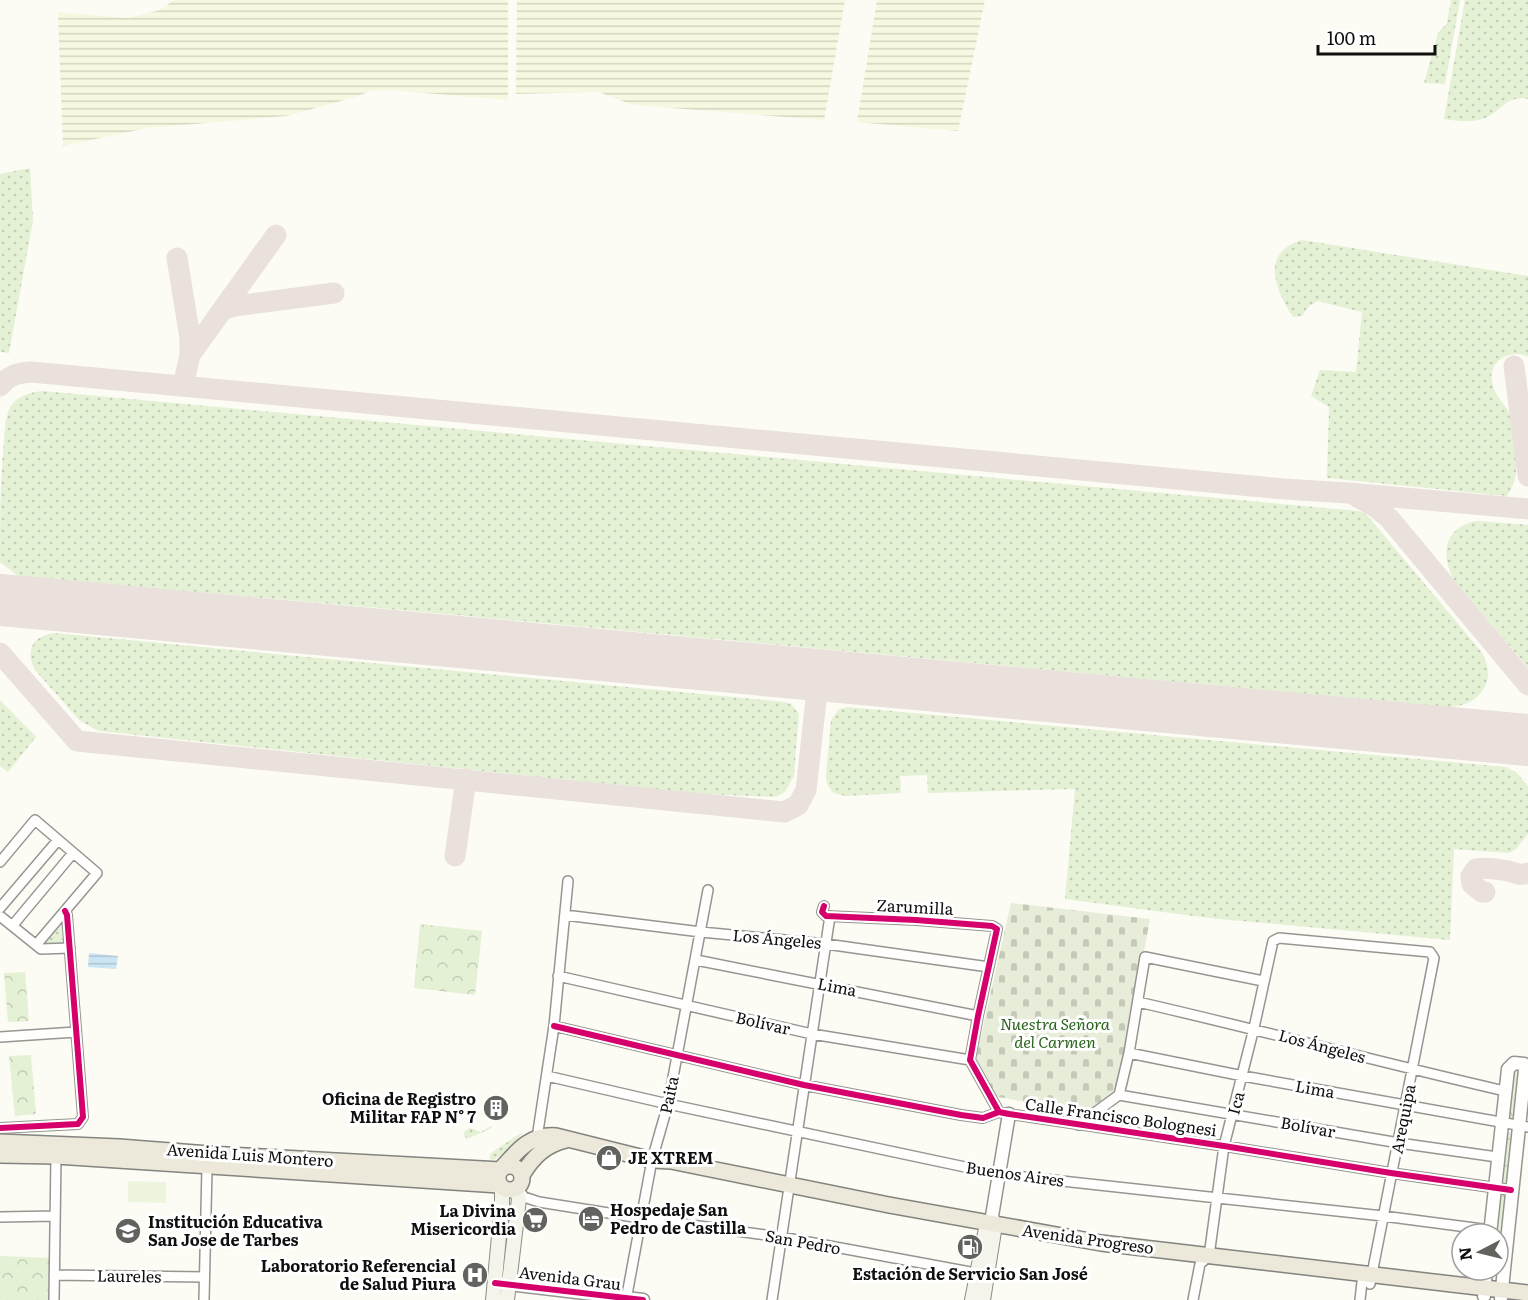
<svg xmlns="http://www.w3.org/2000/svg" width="1528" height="1300" font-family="Literata,serif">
	<defs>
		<pattern id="farmland-rules" width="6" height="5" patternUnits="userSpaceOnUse" patternTransform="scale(1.5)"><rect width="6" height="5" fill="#f8f7e1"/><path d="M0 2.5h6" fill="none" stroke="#d3d3c0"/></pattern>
		<pattern id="grass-dots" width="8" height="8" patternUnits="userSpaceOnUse" patternTransform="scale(1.5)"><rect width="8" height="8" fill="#e4f1d5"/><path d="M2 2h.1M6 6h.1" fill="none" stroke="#c2cdb6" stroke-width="1.8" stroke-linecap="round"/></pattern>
		<pattern id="cemetery-stones" width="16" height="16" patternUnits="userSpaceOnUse" patternTransform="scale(1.5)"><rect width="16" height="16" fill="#e7edd8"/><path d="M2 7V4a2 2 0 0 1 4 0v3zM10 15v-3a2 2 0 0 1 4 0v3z" fill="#c5cab8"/></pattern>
		<pattern id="park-crowns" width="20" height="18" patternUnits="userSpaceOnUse" patternTransform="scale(1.5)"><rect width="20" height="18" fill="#e4f1d5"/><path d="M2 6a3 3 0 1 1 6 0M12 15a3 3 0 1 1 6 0" fill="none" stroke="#c2cdb6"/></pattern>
		<pattern id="water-rules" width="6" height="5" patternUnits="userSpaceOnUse" patternTransform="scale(1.5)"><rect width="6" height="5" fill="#cce5f5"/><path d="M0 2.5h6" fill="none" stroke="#aec3d1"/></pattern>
	</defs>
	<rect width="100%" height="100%" fill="#fcfbf4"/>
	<path fill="url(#farmland-rules)" d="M174,0H508V100L389,90L371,91L355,97L287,116L147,128L63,146L58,12L127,18L160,10Z
		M517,0H845L824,120L633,105L599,92L516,94Z
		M877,0H985L958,131L857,122Z"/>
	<path fill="url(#grass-dots)" d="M1451,0H1460L1445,84L1424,83L1438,33L1447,23Z
		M1465,0H1528V99C1509,95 1504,107 1491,115C1476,124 1460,121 1444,119Z
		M30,168L33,220L9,353L0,352V174Z
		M1302,240L1528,276V357C1510,348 1488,361 1492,382C1494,396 1505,403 1510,415C1512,420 1512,428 1513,433C1516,456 1521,476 1507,496L1327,478L1329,407L1311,396L1320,370L1356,372L1362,312L1318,301L1309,306L1302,316L1293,317C1281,298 1264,267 1284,249C1289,245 1296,242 1302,240Z
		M43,391L1359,511L1366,514L1480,650C1500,679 1480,707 1447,707L468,616L18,576L0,562C0,521 0,482 4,442C5,430 5,416 11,406C18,395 32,392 43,391Z
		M1477,521L1528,525V668L1454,580C1440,554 1444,527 1477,521Z
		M54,633L785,702L791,704L799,714L794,776L785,792L776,797L703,794L99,731L80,721L35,670C25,651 32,636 54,633Z
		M0,700L36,737L8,772L0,766Z
		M847,707L1506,767L1517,773L1528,786V834L1516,849L1509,853L1454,849L1450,940L1209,918L1065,899L1075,789L928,793L927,775L900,776L901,793L846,796L833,793L827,784L826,775L831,720L839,709Z
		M63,923L64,944L44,946L43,944Z
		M491,1126L492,1128L467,1139L464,1135V1132L470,1128L481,1132Z
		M524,1131L513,1145L494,1160L489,1159L491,1153Z"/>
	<path fill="url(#cemetery-stones)" d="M1011,903L1150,919L1118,1091L1085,1113L993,1096L975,1062Z"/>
	<path fill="url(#park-crowns)" d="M420,924L482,931L475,995L414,988Z
		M25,972L29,1021L8,1022L4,973Z
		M31,1055L36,1114L15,1116L9,1056Z
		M1514,1072L1521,1073L1515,1118L1511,1120L1508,1117Z
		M1510,1132L1513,1135L1507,1183L1505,1186L1500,1184L1506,1133Z
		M1502,1193L1505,1195L1498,1262V1234H1495L1500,1194Z
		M0,1256L52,1258V1300H0Z"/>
	<path fill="#eef5df" d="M128,1181L166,1182V1203L128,1202Z"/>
	<path fill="url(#water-rules)" d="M89,953L118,956L116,969L88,967Z"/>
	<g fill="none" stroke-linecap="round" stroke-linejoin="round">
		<path stroke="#eae0dc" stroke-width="21" d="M177,258L190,338V355L183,386
			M222,310L235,306L334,293
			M190,355L276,235
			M1514,366L1528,476
			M0,386C9,375 18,373 31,372L1284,489L1348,493L1528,509
			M1357,497L1374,506L1389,518L1528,685
			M0,653L77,741L784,812L798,805L806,790L816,700L812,686L802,673
			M816,700L822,687L841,677
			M455,856L466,779
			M1485,892H1482L1472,884L1471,876L1476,869C1485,867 1498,869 1508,871C1516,873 1519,876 1528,873"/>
		<path stroke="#eae0dc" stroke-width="52" d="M0,600L1528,740"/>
		<g stroke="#969592" stroke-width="12">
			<path id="minor" d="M0,862L35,820L97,873L36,945
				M824,906L822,912L826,916L916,920L992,926L997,929L978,1016L970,1060L999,1112
				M0,908L58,840
				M565,915L701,932L826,944L989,967
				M0,916L41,949L70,948
				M13,925L73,853
				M696,960L978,1016
				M558,976L812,1034L970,1060
				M1138,1002C1261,1030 1382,1063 1505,1091
				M554,1026L804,1085L961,1115L983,1118L999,1112L1009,1114L1224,1146L1391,1173L1511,1190
				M0,1037L76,1032
				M1129,1053L1243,1076L1528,1127
				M547,1076L668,1104L998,1174L1383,1216L1490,1230
				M1119,1095L1399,1143L1497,1157
				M1078,1125L1119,1095L1129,1053L1145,957L1263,981
				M0,1128L78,1124L83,1117L67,915L65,911
				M537,1138L554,1026L568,881
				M519,1190L524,1197L539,1202L640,1218L781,1237L981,1274
				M0,1217L55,1216
				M54,1275L204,1277
				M54,1300L56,1156
				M204,1300L207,1167
				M626,1300L652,1160L668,1104L708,890
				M772,1300L830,916
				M1193,1300L1200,1264L1209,1256L1224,1146L1254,1028L1273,941L1279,938L1430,952L1434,958L1370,1284
				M1360,1300L1363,1273"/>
		</g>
		<g stroke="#969592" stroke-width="15">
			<path id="tertiary" d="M995,1225L992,1216L1009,1114
				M1490,1234L1508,1069L1514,1063L1524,1064L1525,1070L1501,1298
				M501,1283L643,1300
				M1484,1296L1486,1270"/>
		</g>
		<g stroke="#8c8c89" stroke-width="16">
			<path id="secondary" d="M493,1300L502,1204V1188
				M507,1300L519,1199L516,1189
				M972,1300L987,1223
				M983,1300L995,1225"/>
		</g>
		<g stroke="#83837f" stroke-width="18">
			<path id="primary" d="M0,1142L119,1147L209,1154L501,1170
				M0,1155L56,1156L499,1185
				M498 1178a12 12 0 1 1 24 0a12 12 0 1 1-24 0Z
				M502,1168C517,1151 530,1134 556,1136L652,1160L671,1161L889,1205L1101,1243L1528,1293
				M522,1175C533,1157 545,1145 566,1140"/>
		</g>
		<use href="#minor" stroke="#fffefd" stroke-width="9"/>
		<use href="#tertiary" stroke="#fffefd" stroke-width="12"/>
		<use href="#secondary" stroke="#f5f4eb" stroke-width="14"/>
		<use href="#primary" stroke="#ece8da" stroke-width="15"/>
		<g stroke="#fff" stroke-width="10">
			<path id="cycleway" d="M824,906L822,912L826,916L916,920L992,926L997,929L978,1016L970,1060L999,1112
				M554,1026L804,1085L961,1115L983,1118L999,1112L1009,1114L1224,1146L1391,1173L1511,1190
				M0,1128L78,1124L83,1117L67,915L65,911
				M495,1283L643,1300"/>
		</g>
		<use href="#cycleway" stroke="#d6006c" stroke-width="6"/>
	</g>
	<defs>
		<g id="building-disc" transform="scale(1.35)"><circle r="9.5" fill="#62625f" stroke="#fff"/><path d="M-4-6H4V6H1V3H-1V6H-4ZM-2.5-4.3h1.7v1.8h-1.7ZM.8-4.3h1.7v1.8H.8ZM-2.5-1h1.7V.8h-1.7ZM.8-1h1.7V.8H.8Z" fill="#fff"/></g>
		<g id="shop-disc" transform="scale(1.35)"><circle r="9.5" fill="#62625f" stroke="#fff"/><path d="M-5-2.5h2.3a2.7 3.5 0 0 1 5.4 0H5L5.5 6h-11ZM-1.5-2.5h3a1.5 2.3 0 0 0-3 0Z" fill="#fff"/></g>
		<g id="hotel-disc" transform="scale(1.35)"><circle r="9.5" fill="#62625f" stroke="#fff"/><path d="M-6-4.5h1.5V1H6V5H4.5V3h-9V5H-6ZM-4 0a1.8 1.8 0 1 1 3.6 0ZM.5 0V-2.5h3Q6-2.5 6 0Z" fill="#fff"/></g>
		<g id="supermarket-disc" transform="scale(1.35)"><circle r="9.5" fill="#62625f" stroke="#fff"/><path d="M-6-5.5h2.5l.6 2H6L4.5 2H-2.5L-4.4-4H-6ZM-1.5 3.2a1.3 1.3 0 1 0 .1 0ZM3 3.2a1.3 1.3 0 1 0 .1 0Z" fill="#fff"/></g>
		<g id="school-disc" transform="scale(1.35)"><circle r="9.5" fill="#62625f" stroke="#fff"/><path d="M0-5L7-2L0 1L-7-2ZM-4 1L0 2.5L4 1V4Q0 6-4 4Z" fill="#fff"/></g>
		<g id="fuel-disc" transform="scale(1.35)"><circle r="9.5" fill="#62625f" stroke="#fff"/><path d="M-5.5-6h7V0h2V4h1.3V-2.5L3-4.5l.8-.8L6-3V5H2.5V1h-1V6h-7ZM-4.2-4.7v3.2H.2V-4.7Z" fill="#fff"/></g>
		<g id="hospital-disc" transform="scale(1.35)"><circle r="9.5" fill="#62625f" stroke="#fff"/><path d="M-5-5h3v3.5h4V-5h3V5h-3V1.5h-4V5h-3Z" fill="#fff"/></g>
	</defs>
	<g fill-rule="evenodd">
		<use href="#building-disc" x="496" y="1108"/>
		<use href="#shop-disc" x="609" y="1158"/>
		<use href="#hotel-disc" x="591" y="1219"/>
		<use href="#supermarket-disc" x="535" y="1220"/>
		<use href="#school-disc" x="128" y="1231"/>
		<use href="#fuel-disc" x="970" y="1247"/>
		<use href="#hospital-disc" x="475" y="1275"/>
	</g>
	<g text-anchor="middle" stroke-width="6" stroke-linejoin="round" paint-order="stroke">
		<g font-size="16" fill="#0f0f0f" stroke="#fff">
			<text transform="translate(915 907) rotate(3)" y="6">Zarumilla</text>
			<text transform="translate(777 939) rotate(5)" y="6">Los Ángeles</text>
			<text transform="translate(837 987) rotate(11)" y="6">Lima</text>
			<text transform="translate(763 1023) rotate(13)" y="6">Bolívar</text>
			<text transform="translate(1322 1046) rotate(15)" y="6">Los Ángeles</text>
			<text transform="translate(1315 1089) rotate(10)" y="6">Lima</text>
			<text transform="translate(669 1095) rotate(-78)" y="6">Paita</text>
			<text transform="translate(1236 1103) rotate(-75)" y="6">Ica</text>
			<text transform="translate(1121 1117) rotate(8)" y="6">Calle Francisco Bolognesi</text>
			<text transform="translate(1403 1119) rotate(-79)" y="6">Arequipa</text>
			<text transform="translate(1308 1127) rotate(10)" y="6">Bolívar</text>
			<text transform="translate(250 1155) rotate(4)" y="6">Avenida Luis Montero</text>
			<text transform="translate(1015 1174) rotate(8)" y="6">Buenos Aires</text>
			<text transform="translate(1088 1239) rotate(8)" y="6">Avenida Progreso</text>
			<text transform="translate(803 1242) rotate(10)" y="6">San Pedro</text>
			<text transform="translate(129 1276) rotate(1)" y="6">Laureles</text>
			<text transform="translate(570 1278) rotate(7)" y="6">Avenida Grau</text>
		</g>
		<g font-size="16" font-style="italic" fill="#2c6620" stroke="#fff">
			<text x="1055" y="1030">Nuestra Señora<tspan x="1055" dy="18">del Carmen</tspan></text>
		</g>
		<g font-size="16" font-weight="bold" fill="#0f0f0f" stroke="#fff" text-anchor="end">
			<text x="476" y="1105">Oficina de Registro<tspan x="476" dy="18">Militar FAP N° 7</tspan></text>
			<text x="628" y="1164" text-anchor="start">JE XTREM</text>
			<text x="610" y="1216" text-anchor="start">Hospedaje San<tspan x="610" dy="18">Pedro de Castilla</tspan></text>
			<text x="516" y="1217">La Divina<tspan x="516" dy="18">Misericordia</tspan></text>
			<text x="148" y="1228" text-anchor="start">Institución Educativa<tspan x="148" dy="18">San Jose de Tarbes</tspan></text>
			<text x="456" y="1272">Laboratorio Referencial<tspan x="456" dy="18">de Salud Piura</tspan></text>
			<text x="970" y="1280" text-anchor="middle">Estación de Servicio San José</text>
		</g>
	</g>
	<g transform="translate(1480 1252) rotate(263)"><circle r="28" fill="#ffffff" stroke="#9f9f9f" stroke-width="1.5"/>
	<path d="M0-4.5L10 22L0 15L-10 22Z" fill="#62625f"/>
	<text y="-9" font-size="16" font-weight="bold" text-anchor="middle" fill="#0f0f0f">N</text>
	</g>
	<path d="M1318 45v9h117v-9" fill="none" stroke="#0f0f0f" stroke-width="3"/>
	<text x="1327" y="45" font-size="18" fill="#0f0f0f" stroke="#ffffff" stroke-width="4.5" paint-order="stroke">100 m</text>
</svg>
